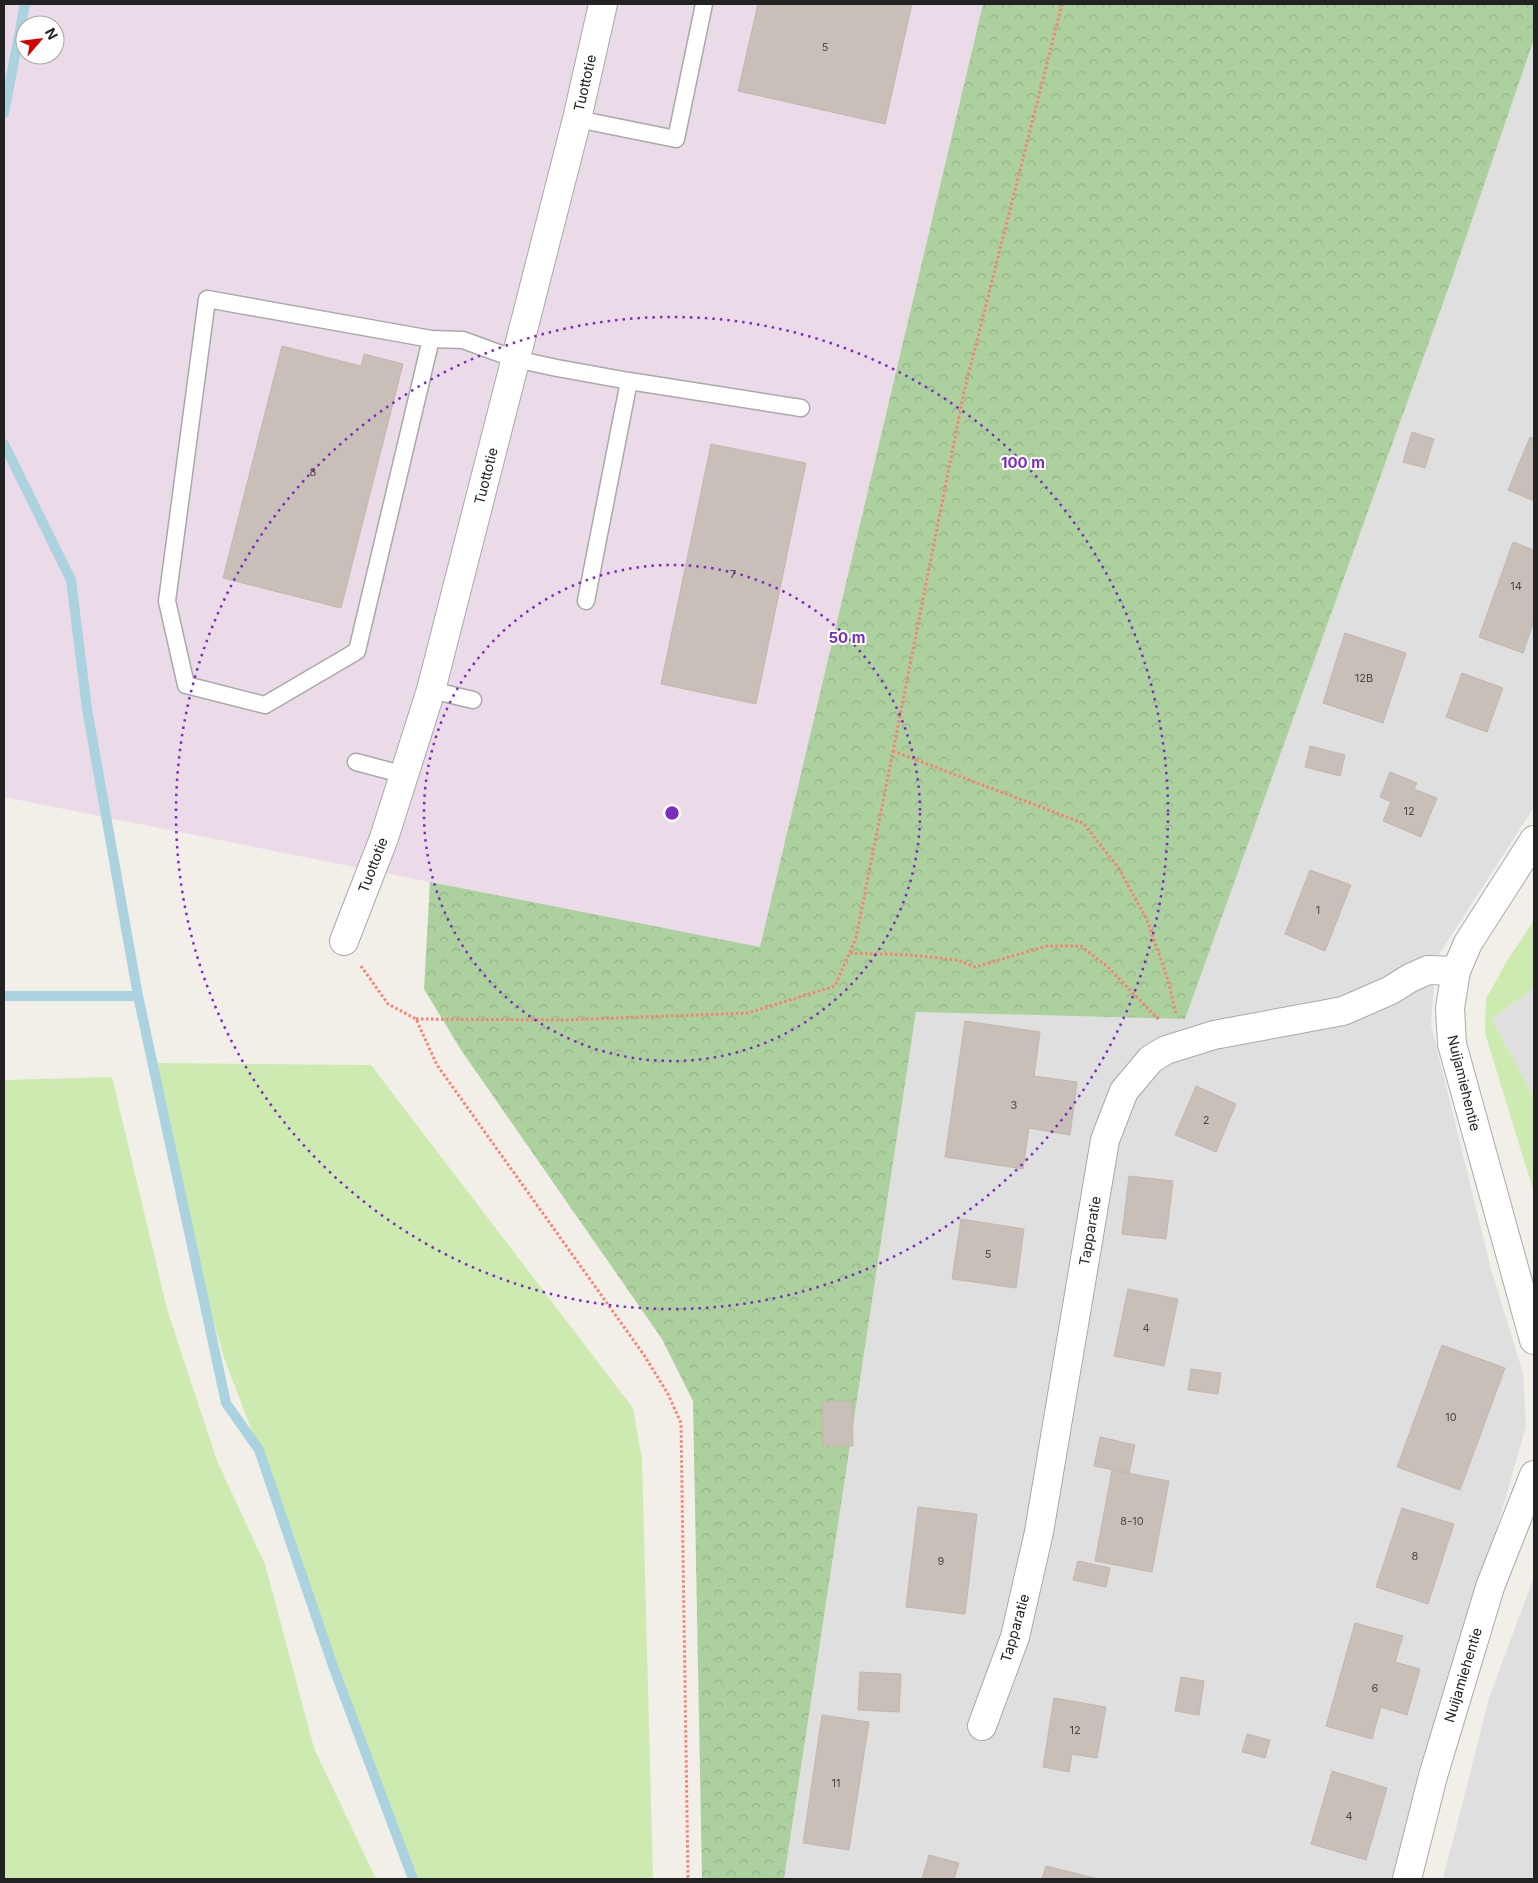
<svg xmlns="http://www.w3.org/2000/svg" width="1538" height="1883" font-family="Inter,sans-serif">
	<defs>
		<pattern id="forest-crowns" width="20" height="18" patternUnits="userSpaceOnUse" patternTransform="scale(1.25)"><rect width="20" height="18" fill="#add19e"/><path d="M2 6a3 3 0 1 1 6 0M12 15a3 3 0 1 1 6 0" fill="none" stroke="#95b388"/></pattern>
	</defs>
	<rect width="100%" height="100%" fill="#f2efe9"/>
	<path fill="#e0dfdf" d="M1534,39V807L1436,959L1431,1025L1491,1269L1523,1373L1526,1426L1397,1879H784L916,1012L1185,1019Z
		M1534,988V1098L1492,1019Z
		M1534,1577V1879H1443L1490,1695Z"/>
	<path fill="#ebdbe8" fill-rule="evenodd" d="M4,4H983L760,948L4,797ZM25,25H55V55H25Z"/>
	<path fill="#cdebb0" d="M1534,920V988L1492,1019L1534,1098V1193L1485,1033L1486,999L1505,964Z
		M158,1063L371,1065L633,1408L642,1459L653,1879H415L351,1722L287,1523L224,1358L174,1181Z
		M112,1077L167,1309L217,1461L265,1564L314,1748L376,1879H4V1080Z"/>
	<path fill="url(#forest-crowns)" d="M983,4H1534V39L1452,278L1185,1019L916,1012L784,1879H702L693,1401L662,1339L461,1050L424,989L430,882L760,947Z"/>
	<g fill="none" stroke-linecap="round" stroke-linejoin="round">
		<path stroke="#aad3df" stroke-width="10" d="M4,113L25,4
			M4,444L71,580L87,709L138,996L226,1403L259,1450L333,1666L413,1879
			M4,996H138"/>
	</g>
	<path fill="#c7bfb8" stroke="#c4b6ab" d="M758,4H912L885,124L738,91Z
		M282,346L361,366L364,354L403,364L341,608L223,578Z
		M1412,432L1434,439L1425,468L1403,462Z
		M1530,437L1534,439V501L1508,490Z
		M711,444L806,463L756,704L661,684Z
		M1513,542L1534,550V621L1523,653L1479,637Z
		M1345,633L1406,653L1383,723L1323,703Z
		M1462,673L1503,688L1487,732L1446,717Z
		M1310,746L1345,755L1340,776L1305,767Z
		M1390,772L1417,783L1414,789L1437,798L1421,837L1383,821L1391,802L1380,797Z
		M1310,870L1351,885L1325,951L1285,934Z
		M965,1021L1040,1032L1034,1076L1077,1082L1070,1135L1029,1128L1023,1169L945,1157Z
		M1196,1086L1236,1104L1216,1152L1175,1135Z
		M1129,1176L1173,1181L1166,1239L1122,1234Z
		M961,1219L1024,1229L1016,1288L952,1279Z
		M1128,1289L1178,1299L1164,1366L1114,1356Z
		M1442,1345L1505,1368L1460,1490L1397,1467Z
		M1191,1369L1221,1373L1218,1394L1188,1390Z
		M852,1401L853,1446H823L822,1402Z
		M1100,1437L1135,1445L1129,1473L1094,1466Z
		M1112,1470L1169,1481L1152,1572L1095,1561Z
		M918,1507L977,1514L965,1614L906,1607Z
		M1402,1508L1454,1524L1428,1604L1376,1587Z
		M1078,1561L1110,1568L1106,1587L1073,1580Z
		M1355,1623L1403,1636L1395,1662L1420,1669L1407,1715L1381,1707L1372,1739L1326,1726Z
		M860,1672L901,1674L899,1712L858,1710Z
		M1181,1677L1204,1681L1199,1715L1175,1711Z
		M1054,1698L1106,1707L1097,1758L1072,1754L1069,1772L1043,1767Z
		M822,1715L869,1722L849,1850L803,1843Z
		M1247,1734L1270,1740L1265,1758L1242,1752Z
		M1332,1771L1387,1788L1366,1860L1311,1844Z
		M929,1855L959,1863L954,1879H922Z
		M1046,1866L1098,1879H1042Z"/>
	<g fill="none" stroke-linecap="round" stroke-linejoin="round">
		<g stroke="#a9a9a9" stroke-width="19">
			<path id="service" d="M577,119L676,139L704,4
				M431,339L357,651L265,705L186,685L167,601L207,299L431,339L463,340L515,359L557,368L629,381L801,408
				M586,601L629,381
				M431,690L473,700
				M356,762L405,775"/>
		</g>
		<g stroke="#a9a9a9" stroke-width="30">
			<path id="minor" d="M344,941L384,838L431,690L577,119L603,4
				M982,1726L1015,1637L1039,1532L1105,1140L1124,1091L1151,1059L1166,1050L1214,1035L1343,1011L1391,990L1410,978L1428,970L1456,971"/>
		</g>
		<g stroke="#a9a9a9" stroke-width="30">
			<path id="tertiary" d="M1534,840L1468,943L1456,971L1450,1008L1452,1044L1534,1340
				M1407,1879L1433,1776L1490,1587L1534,1475"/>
		</g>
		<path stroke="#fa8072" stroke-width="3" stroke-dasharray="2.5 2.5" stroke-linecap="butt" d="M893,751L1083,823L1118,867L1147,920L1168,980L1176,1014
			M850,953L910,955L958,960L975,967L1047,946H1081L1108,967L1160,1021
			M361,966L388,1004L416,1019L437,1065L644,1355L668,1394L681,1423L688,1879
			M416,1019L563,1020L748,1013L835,986L856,938L964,392L1062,4"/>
		<use href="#service" stroke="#fff" stroke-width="16"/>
		<use href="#minor" stroke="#fff" stroke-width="28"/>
		<use href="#tertiary" stroke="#fff" stroke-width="28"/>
	</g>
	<g fill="none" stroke="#7b2cbf" stroke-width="2.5" stroke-dasharray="2.5 5">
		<circle cx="672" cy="813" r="248"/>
		<circle cx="672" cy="813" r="496"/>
	</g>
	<g text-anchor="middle" stroke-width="4" stroke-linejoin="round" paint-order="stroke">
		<g font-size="11" fill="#4b4948">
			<text x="825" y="51">5</text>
			<text x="313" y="476">8</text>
			<text x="733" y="578">7</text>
			<text x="1516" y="590">14</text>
			<text x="1364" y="682">12B</text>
			<text x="1409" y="815">12</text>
			<text x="1318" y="914">1</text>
			<text x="1014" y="1109">3</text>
			<text x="1206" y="1124">2</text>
			<text x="988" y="1258">5</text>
			<text x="1146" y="1332">4</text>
			<text x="1451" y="1421">10</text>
			<text x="1132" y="1525">8-10</text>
			<text x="1415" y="1560">8</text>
			<text x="941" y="1565">9</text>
			<text x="1375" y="1692">6</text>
			<text x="1075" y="1734">12</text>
			<text x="836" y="1787">11</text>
			<text x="1349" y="1820">4</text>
		</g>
		<g font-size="14" fill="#222" stroke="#fff">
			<text transform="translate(585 83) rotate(-77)" y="5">Tuottotie</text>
			<text transform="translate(486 476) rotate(-76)" y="5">Tuottotie</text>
			<text transform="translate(373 865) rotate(-69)" y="5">Tuottotie</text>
			<text transform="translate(1464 1083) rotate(76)" y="5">Nuijamiehentie</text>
			<text transform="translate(1090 1231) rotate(-80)" y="5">Tapparatie</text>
			<text transform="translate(1015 1628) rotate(-74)" y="5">Tapparatie</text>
			<text transform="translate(1463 1675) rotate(-73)" y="5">Nuijamiehentie</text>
		</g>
	</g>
	<circle cx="672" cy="813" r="8" fill="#7b2cbf" stroke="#fff" stroke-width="2.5"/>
	<g font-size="15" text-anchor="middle" font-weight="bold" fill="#7b2cbf" stroke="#fff" stroke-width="4" stroke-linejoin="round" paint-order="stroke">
		<text x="1023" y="468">100 m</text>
		<text x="847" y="643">50 m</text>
	</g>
	<rect width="1538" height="1883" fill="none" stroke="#222222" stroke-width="10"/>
	<g transform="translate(40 40) rotate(62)"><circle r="24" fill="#ffffff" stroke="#a7a7a7"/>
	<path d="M0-4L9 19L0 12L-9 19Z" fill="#d40000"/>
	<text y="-8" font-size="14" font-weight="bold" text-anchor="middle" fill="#222222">N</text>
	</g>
</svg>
